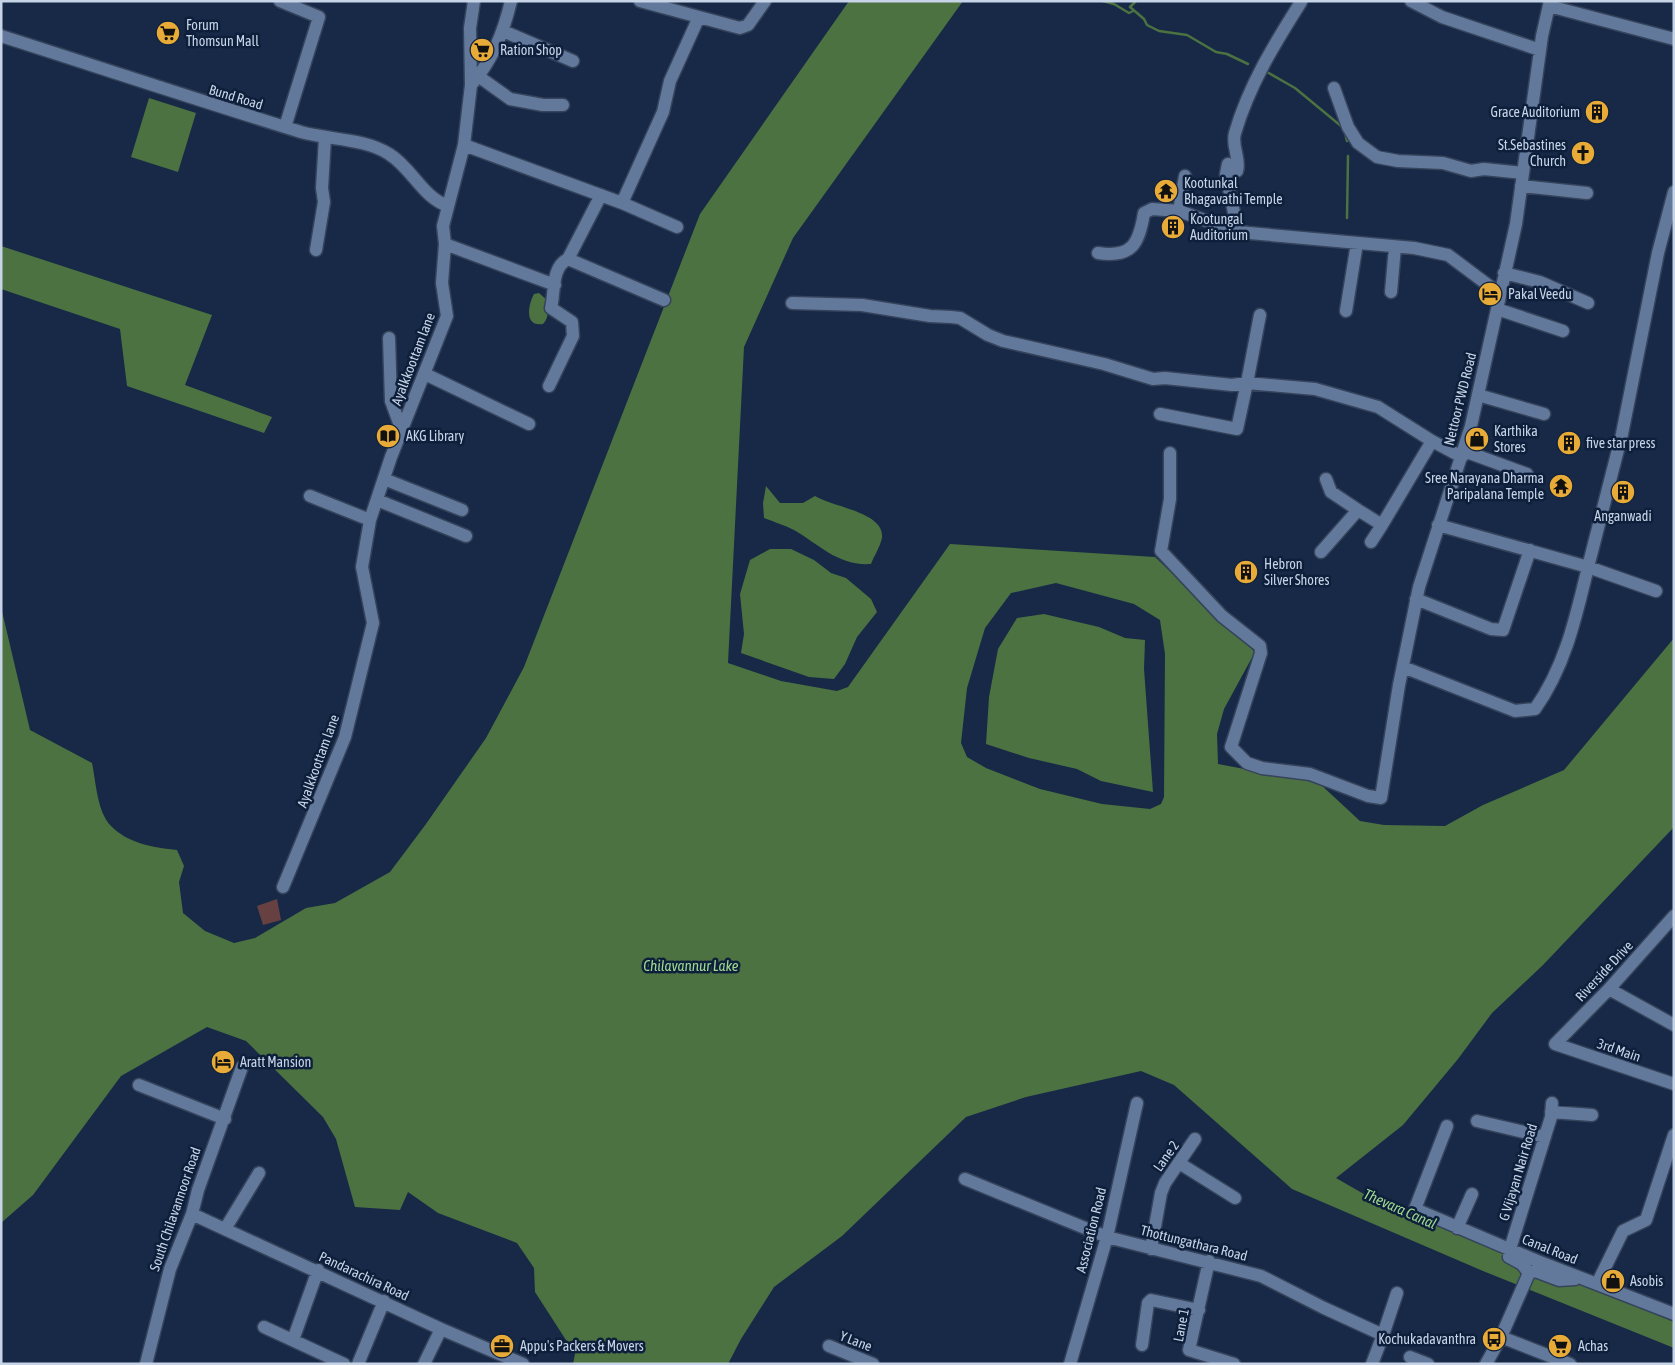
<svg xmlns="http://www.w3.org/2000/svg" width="1675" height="1365" font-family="'Asap Condensed',sans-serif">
	<rect width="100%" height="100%" fill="#172946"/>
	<path fill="#674141" d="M277,899L281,920L263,925L257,906Z"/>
	<path fill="#4c7241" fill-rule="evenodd" d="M849,1H963L793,238L744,347L728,663L781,681L837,691L848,687L950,544L1155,557L1255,652L1224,709L1217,734L1218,764L1319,783L1360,821L1384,825L1445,826L1483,805L1564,770L1674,638V827L1543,965L1492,1013L1458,1059L1403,1125L1336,1178L1369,1197L1381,1198L1539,1270L1596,1289L1674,1322V1348L1483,1271L1292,1189L1174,1085L1141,1071L1026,1097L966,1117L842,1236L774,1287L741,1339L728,1364H573L575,1354L535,1292L534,1268L517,1243L438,1213L408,1192L400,1210L355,1207L336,1139L323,1117L246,1041L207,1027L121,1076L33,1195L1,1223V607L30,730L92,763C96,782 97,812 111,826C127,843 155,848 177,850L184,866L179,882L183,913L205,931L234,943L255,938L306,908L335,903L390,872L426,824L486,738L524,667L700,214ZM1056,583L1134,604L1160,620L1165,654L1164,797L1161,804L1150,809L1102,804L1040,789L986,768L967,757L961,743L967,688L985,628L1011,593Z
		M149,98L196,113L178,172L131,157Z
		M1,246L212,315L185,385L272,417L264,433L127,386L120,329L1,289Z
		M539,293L548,301C548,309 549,318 543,324C524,327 528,305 534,294Z
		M766,486L780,503H803L815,496C832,507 885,512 882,538C880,547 874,556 871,564C838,566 820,545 794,530C784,525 774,522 764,518L763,503Z
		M770,549H791L814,560L831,573L846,578L871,599L877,612L857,637L845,664L834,679L809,677L741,653L744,634L740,594L750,560Z
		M1044,614L1099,627L1125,638L1145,640L1144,669L1153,792L1101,781L1077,769L1029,758L986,744L989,697L998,649L1017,618Z"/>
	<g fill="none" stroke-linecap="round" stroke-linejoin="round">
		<path stroke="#4c7241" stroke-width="2.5" d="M1103,1L1114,4L1129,13L1133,11
			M1136,1L1130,7L1144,19L1147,25L1159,31L1187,35L1216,52L1227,54L1248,64
			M1267,72L1295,88L1341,126
			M1345,133L1347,141
			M1347,218L1348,156"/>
		<g stroke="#35445c" stroke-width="15">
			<path id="minor" d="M280,1L319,17L285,127
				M640,1L699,17
				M1411,1L1442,17L1540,50
				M1549,6L1674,39
				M503,31L573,61
				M1,36C101,68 201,101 301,132C329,140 364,138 389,154C412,168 422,197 448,206
				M478,76L510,99L543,105H563
				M471,85C493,59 503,34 511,1
				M1334,88L1348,127L1358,143L1377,157L1398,161L1443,163L1471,171L1484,169L1523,173
				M464,145L622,203L677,227
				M1521,186L1587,193
				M622,203L663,112L670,81L699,17L740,28L748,25L765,1
				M1179,211L1185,176
				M1238,232L1226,174L1228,164L1237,171C1241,159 1231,146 1235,133C1249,85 1275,43 1301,2
				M445,244L555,285
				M316,250L324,202L322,188L325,138
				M1098,253C1132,258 1139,244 1144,213L1152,209L1179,211L1238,232L1414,248L1448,255L1492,288L1501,290
				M568,259L601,195
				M1504,273L1540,282L1588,303
				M1391,292L1395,247
				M792,303L862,305L930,316L951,317L960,318L988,335L1003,341L1104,364L1153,379L1165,378L1232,385L1247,383L1237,429L1160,414
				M1497,309L1563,331
				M1346,311L1357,243
				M1260,315L1247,383L1315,389L1378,407L1432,441
				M389,338L391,401L402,431
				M425,374L529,424
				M549,386L573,336L572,322L551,308C555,293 551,267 568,259L664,300
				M1478,395L1544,414
				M1464,451L1527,474
				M1170,453V499L1161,551L1222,616L1260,646L1261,653L1231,747L1247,763L1262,768L1310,774L1368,796L1381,798L1399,685L1419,587L1471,426L1516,224L1542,36L1550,1
				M384,479L462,510
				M1326,479L1331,492L1358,510
				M310,496L370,520
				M377,500L466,536
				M1371,542L1382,525
				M1321,552L1358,510L1382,525L1432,441L1462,457
				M1656,591L1588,567L1622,434L1658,253L1674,192
				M1416,599L1491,629L1503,630L1530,550
				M1403,667L1515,711L1535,709C1565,667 1576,617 1588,567L1438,525
				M283,887L345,737L373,623L362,567L370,520L391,457L447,316L442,283L445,244L443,226L464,145L471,85L470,28L474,1
				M1674,916L1609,989L1555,1044L1674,1084
				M1609,989L1674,1025
				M139,1085L225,1119
				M1551,1112L1592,1115
				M1477,1121L1545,1137
				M1447,1126L1415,1209L1535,1260L1674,1314
				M1179,1163L1235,1198
				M965,1179L1107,1237L1261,1276L1324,1308L1383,1335L1372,1364
				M192,1214L441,1329L523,1364
				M1457,1228L1472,1194
				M225,1229L259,1173
				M1151,1249L1161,1193L1165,1183L1195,1139
				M1209,1261L1189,1350L1234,1364
				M1529,1273L1522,1264L1509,1257L1510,1249L1551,1117L1552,1103
				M1529,1273L1535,1271L1559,1280L1575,1279
				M1597,1284L1623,1231L1646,1220L1674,1135
				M264,1327L344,1364
				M1383,1335L1397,1293
				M1501,1337L1570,1364
				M293,1340L318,1270
				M1142,1345L1148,1303L1151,1300L1199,1310
				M829,1346L873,1364
				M1410,1357L1428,1364
				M146,1364L170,1269L192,1214L198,1190L242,1067
				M358,1364L384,1301
				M424,1364L441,1329
				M1070,1364L1107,1237L1137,1103
				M1486,1364L1501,1337L1529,1273"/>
		</g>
		<use href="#minor" stroke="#63799b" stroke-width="12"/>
	</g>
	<defs>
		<g id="supermarket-disc" transform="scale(1.25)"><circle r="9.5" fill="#e8ab37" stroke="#0d1f3b"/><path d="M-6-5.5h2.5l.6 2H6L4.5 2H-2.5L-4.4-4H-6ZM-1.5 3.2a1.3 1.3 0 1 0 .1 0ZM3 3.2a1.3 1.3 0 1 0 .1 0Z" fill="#111"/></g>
		<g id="building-disc" transform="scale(1.25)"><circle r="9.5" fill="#e8ab37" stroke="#0d1f3b"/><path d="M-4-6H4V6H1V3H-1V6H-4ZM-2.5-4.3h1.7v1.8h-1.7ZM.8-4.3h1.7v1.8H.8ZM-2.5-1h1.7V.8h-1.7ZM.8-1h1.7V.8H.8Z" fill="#111"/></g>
		<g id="church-disc" transform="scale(1.25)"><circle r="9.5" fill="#e8ab37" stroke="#0d1f3b"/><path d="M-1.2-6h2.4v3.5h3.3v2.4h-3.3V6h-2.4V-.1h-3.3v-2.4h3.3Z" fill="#111"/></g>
		<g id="temple-disc" transform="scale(1.25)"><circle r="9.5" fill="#e8ab37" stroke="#0d1f3b"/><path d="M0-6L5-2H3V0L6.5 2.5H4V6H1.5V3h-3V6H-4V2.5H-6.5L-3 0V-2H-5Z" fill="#111"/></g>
		<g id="hotel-disc" transform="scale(1.25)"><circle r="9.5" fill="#e8ab37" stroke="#0d1f3b"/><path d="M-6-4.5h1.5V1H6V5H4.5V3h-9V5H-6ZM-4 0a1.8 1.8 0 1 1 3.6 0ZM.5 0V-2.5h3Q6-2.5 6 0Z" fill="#111"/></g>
		<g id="library-disc" transform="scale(1.25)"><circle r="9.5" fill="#e8ab37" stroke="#0d1f3b"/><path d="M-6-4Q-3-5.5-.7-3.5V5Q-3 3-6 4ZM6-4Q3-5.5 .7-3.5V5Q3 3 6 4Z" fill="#111"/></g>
		<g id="shop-disc" transform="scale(1.25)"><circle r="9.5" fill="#e8ab37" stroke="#0d1f3b"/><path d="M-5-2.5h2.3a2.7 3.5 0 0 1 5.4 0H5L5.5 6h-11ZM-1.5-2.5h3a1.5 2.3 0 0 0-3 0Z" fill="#111"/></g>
		<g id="bus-disc" transform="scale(1.25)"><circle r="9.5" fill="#e8ab37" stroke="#0d1f3b"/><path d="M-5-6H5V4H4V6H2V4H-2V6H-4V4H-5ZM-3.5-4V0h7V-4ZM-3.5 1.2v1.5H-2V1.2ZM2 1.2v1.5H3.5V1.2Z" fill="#111"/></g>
		<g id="office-disc" transform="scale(1.25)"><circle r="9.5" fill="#e8ab37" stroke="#0d1f3b"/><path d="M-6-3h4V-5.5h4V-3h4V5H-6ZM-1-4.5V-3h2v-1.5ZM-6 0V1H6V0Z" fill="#111"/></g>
	</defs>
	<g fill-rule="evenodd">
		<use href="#supermarket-disc" x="168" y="33"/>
		<use href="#supermarket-disc" x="482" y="50"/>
		<use href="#building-disc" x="1597" y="112"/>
		<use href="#church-disc" x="1583" y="153"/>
		<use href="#temple-disc" x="1166" y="191"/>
		<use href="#building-disc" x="1173" y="227"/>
		<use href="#hotel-disc" x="1490" y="294"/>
		<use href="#library-disc" x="388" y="436"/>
		<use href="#shop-disc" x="1477" y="439"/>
		<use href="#building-disc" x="1569" y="443"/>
		<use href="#temple-disc" x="1561" y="486"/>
		<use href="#building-disc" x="1623" y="492"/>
		<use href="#building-disc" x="1246" y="572"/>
		<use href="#hotel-disc" x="223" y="1062"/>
		<use href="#shop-disc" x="1613" y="1281"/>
		<use href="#bus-disc" x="1494" y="1339"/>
		<use href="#office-disc" x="502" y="1346"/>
		<use href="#supermarket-disc" x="1560" y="1346"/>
	</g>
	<g text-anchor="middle" stroke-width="5" stroke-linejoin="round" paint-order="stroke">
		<g font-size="14" fill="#c7d4e7" stroke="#0d1f3b" text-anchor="start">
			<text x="186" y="30">Forum<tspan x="186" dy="16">Thomsun Mall</tspan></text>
			<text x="500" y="55">Ration Shop</text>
			<text x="1580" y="117" text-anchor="end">Grace Auditorium</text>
			<text x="1566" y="150" text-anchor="end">St.Sebastines<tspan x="1566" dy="16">Church</tspan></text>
			<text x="1184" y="188">Kootunkal<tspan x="1184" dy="16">Bhagavathi Temple</tspan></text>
			<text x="1190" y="224">Kootungal<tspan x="1190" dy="16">Auditorium</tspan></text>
			<text x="1508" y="299">Pakal Veedu</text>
			<text x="1494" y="436">Karthika<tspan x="1494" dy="16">Stores</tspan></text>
			<text x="406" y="441">AKG Library</text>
			<text x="1586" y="448">five star press</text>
			<text x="1544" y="483" text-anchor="end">Sree Narayana Dharma<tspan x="1544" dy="16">Paripalana Temple</tspan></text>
			<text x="1623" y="521" text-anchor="middle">Anganwadi</text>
			<text x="1264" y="569">Hebron<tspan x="1264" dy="16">Silver Shores</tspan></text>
			<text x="240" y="1067">Aratt Mansion</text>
			<text x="1630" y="1286">Asobis</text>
			<text x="1476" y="1344" text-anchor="end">Kochukadavanthra</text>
			<text x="520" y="1351">Appu's Packers &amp; Movers</text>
			<text x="1578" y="1351">Achas</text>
		</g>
		<g font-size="14" fill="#c7d4e7" stroke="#0d1f3b">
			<text transform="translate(236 97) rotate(17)" y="5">Bund Road</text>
			<text transform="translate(413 359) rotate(-69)" y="5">Ayalkkoottam lane</text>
			<text transform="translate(1460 399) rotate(-76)" y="5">Nettoor PWD Road</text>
			<text transform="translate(318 761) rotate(-70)" y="5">Ayalkkoottam lane</text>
			<text transform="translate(1604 971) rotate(-47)" y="5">Riverside Drive</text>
			<text transform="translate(1619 1050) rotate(19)" y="5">3rd Main</text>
			<text transform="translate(1166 1156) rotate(-55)" y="5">Lane 2</text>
			<text transform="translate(1518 1172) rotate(-73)" y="5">G Vijayan Nair Road</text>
			<text transform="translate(175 1209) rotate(-71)" y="5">South Chilavannoor Road</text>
			<text transform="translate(1091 1230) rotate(-76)" y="5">Association Road</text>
			<text transform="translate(1194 1243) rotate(14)" y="5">Thottungathara Road</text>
			<text transform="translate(1550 1249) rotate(22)" y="5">Canal Road</text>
			<text transform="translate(364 1276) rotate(25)" y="5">Pandarachira Road</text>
			<text transform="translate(1181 1325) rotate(-79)" y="5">Lane 1</text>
			<text transform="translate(856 1341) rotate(21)" y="5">Y Lane</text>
		</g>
		<g font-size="15" font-style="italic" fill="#9fd98f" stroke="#0d1f3b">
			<text x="691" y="971">Chilavannur Lake</text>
			<text transform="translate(1400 1209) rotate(24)" y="5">Thevara Canal</text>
		</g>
	</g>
	<rect width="1675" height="1365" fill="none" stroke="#c7d4e7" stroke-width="5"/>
</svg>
